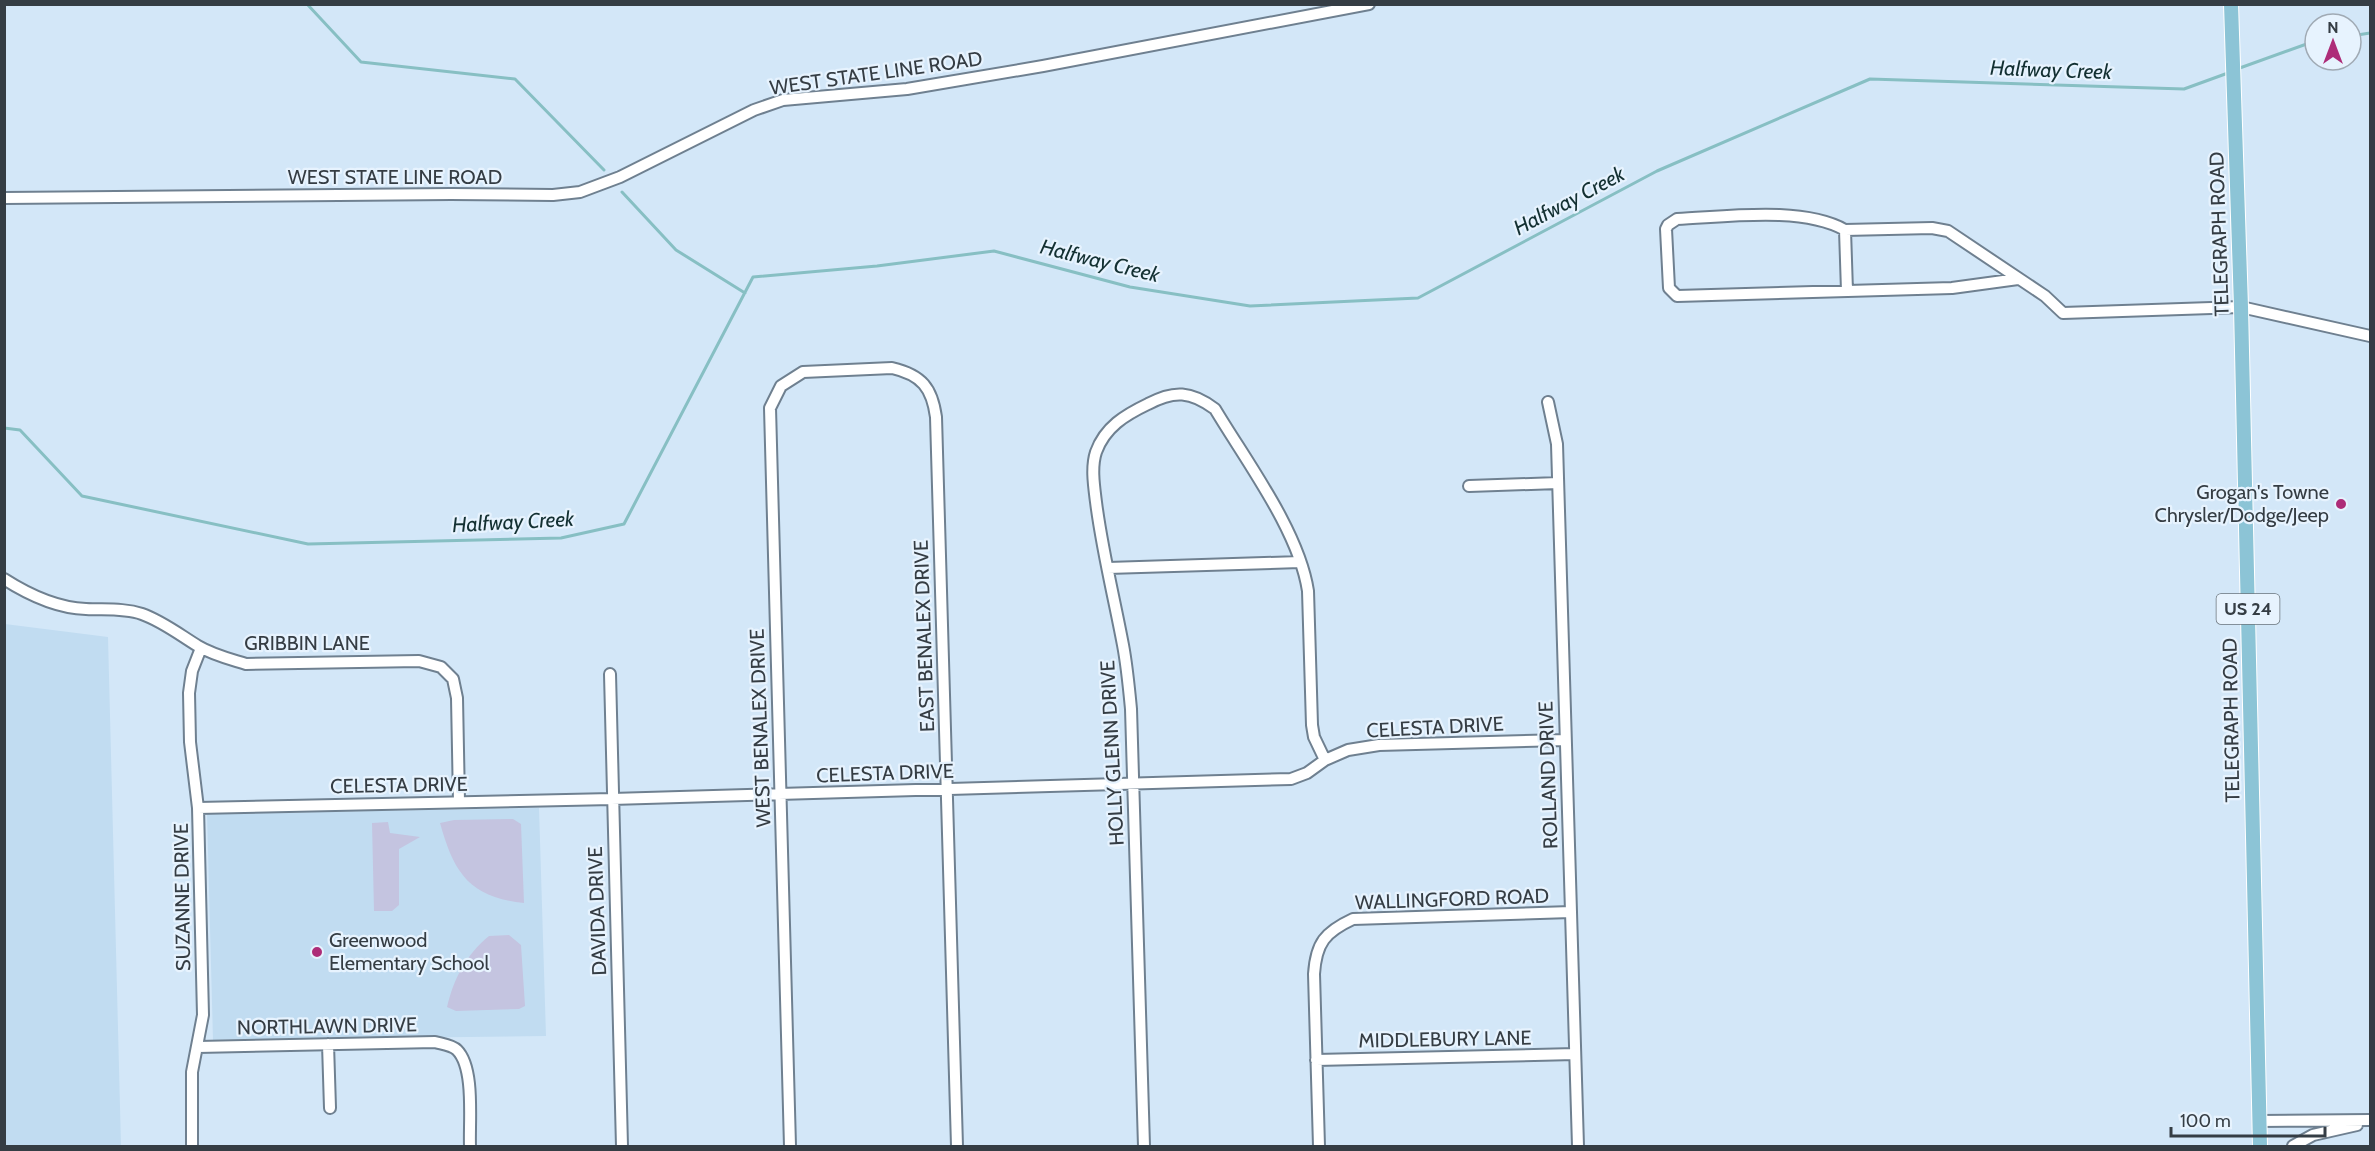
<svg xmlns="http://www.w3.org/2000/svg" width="2375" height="1151" font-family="Cabin,sans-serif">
	<rect width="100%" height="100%" fill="#d3e7f8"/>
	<path fill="#c1dcf1" d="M5,624L108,637L121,1146H5Z
		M539,808L546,1036L213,1040L207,814Z"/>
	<path fill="#c4c4e0" d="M513,819L521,824L524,903C469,897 454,873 440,823L454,820Z
		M388,822L390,833L420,837L399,849V905L392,911H374L372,823Z
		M509,935L521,945L525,1006L519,1009L456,1011L447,1007C454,978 466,955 489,936Z"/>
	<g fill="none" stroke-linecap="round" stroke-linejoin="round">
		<path stroke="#87bfc3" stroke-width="3" d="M307,4L361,62L515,79L604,170
			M2351,36L2370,33
			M2237,69L2315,41
			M622,192L676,250L745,293
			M4,428L20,430L82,496L308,544L561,538L624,524L753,277L877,266L994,251L1130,287L1250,306L1418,298L1657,171L1870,79L2184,89L2228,73"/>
		<g stroke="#6f8090" stroke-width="14">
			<path id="minor" d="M4,198L451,194L553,195L580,192L620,177L754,110L783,100L907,89L1043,66L1369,4
				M1845,230L1847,291
				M2018,279L1952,288L1677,296L1669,288L1666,229L1668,225L1677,219C1726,217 1802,206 1845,230L1932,228L1948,231L2045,296L2063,313L2241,307L2370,336
				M1548,402L1557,444L1578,1146
				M1469,486L1558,483
				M1108,568L1300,562
				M4,579C29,595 56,608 86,609C105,610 124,608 142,614C162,621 180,635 198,646C213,655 230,659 246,664L419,661L441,667L453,679L457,698L459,802
				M610,674L622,1146
				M198,808L612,799L1291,779L1307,773L1325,760L1348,750L1379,745L1564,740
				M328,1044L330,1108
				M198,1047L435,1042C442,1044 452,1045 457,1050C475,1068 469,1121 470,1146
				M1316,1060L1575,1054
				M2259,1121L2370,1120
				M192,1146V1072L203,1015L198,808L190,742L189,693L192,671L201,648
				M790,1146L770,408L781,386L803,372L892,368C922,375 932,388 936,417L957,1146
				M1144,1146L1131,709C1129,688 1127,666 1123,645C1114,597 1102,550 1096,502C1094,486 1091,467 1096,452C1105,427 1125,415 1148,404C1174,390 1191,391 1215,409C1246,461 1299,531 1308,591L1312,725L1314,737L1325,760
				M1319,1146L1314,974C1316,943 1325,932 1353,919L1571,912
				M2293,1146L2313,1135L2357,1125"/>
		</g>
		<g stroke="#fff" stroke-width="16">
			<path id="major" d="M2231,4L2241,307L2260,1146"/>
		</g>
		<use href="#minor" stroke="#fff" stroke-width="10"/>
		<use href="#major" stroke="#8cc4d6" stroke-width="14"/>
	</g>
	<g fill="#ad2c78" stroke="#e7f3fe" stroke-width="2">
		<circle cx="2341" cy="504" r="6"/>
		<circle cx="317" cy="952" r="6"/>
	</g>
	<g text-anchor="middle" stroke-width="4.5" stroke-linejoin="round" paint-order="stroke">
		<rect fill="#e7f3fe" stroke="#6a747c" stroke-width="1.5" x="2216.5" y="594" width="63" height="30" rx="4.5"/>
		<g font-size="18" font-weight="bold" fill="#353d44">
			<text x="2248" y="615">US 24</text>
		</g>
		<g font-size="20" fill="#353d44" stroke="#e7f3fe">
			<text transform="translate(876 73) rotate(-8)" y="7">WEST STATE LINE ROAD</text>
			<text x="395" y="184">WEST STATE LINE ROAD</text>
			<text transform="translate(2219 234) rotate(-92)" y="7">TELEGRAPH ROAD</text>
			<text transform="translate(924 636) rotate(-92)" y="7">EAST BENALEX DRIVE</text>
			<text x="307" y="650">GRIBBIN LANE</text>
			<text transform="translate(2231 720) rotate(-91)" y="7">TELEGRAPH ROAD</text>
			<text transform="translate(1435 727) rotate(-3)" y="7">CELESTA DRIVE</text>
			<text transform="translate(760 728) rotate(-92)" y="7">WEST BENALEX DRIVE</text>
			<text transform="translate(1112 753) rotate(-93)" y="7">HOLLY GLENN DRIVE</text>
			<text transform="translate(885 773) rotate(-2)" y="7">CELESTA DRIVE</text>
			<text transform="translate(1548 775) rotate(-92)" y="7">ROLLAND DRIVE</text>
			<text transform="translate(399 785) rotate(-1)" y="7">CELESTA DRIVE</text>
			<text transform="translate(182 897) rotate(-91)" y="7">SUZANNE DRIVE</text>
			<text transform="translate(1452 899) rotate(-2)" y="7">WALLINGFORD ROAD</text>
			<text transform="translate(597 911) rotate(-92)" y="7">DAVIDA DRIVE</text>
			<text transform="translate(327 1026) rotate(-1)" y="7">NORTHLAWN DRIVE</text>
			<text transform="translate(1445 1039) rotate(-1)" y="7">MIDDLEBURY LANE</text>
		</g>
		<g font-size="20" fill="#353d44" stroke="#e7f3fe" text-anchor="end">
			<text x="2329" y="499">Grogan's Towne<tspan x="2329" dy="23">Chrysler/Dodge/Jeep</tspan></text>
			<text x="329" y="947" text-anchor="start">Greenwood<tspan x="329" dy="23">Elementary School</tspan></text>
		</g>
		<g font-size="21" font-style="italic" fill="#133032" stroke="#e7f3fe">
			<text transform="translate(2051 70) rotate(2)" y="7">Halfway Creek</text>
			<text transform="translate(1569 201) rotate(-28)" y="7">Halfway Creek</text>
			<text transform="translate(1100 261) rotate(14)" y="7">Halfway Creek</text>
			<text transform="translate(513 522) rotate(-3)" y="7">Halfway Creek</text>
		</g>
	</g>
	<rect width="2375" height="1151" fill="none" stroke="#353d44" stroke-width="12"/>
	<g transform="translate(2333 42)"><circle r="28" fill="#e7f3fe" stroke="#a0aab4" stroke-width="1.5"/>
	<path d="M0-4.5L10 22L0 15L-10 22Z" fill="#ad2c78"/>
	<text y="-9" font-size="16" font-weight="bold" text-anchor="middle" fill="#353d44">N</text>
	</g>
	<path d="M2171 1127v9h154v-9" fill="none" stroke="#353d44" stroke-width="3"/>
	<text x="2180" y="1127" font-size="18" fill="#353d44" stroke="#e7f3fe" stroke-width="4.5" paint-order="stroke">100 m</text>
</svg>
